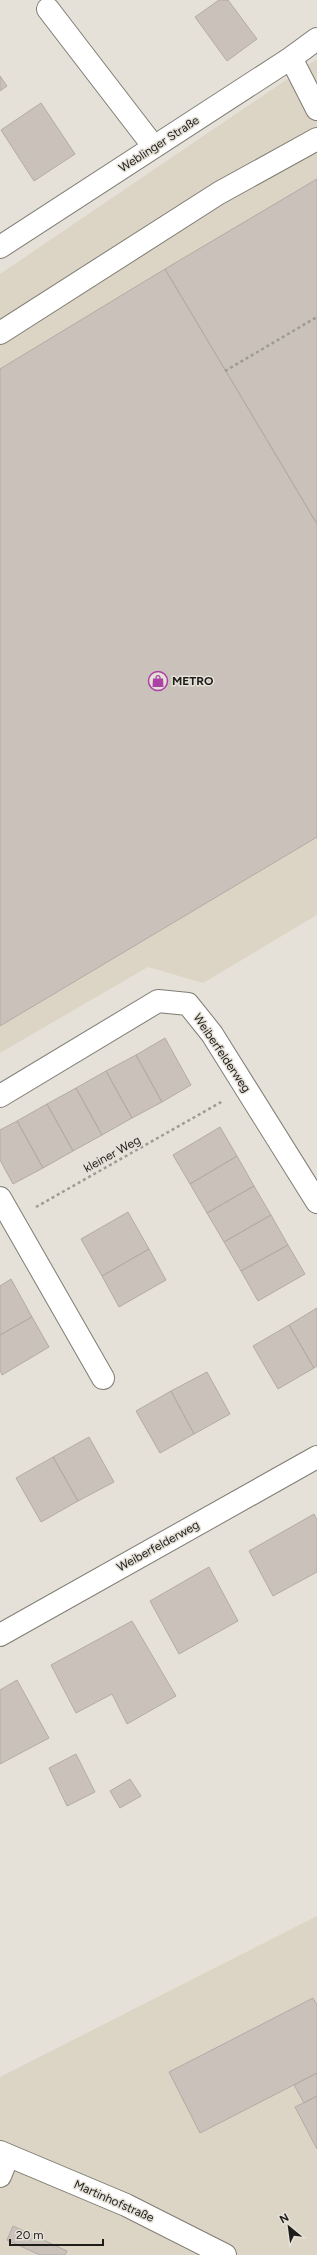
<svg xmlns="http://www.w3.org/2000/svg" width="317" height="2255" font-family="Figtree,sans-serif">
	<rect width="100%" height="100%" fill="#e5e1d8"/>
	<path fill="#dcd5c5" d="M317,59V915L203,983L148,967L0,1053V274Z
		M317,1916V2255H0V2077Z"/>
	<path fill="#c9c1ba" stroke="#b3aba4" d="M219,0H228L257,39L227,61L195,17Z
		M0,76L7,86L0,91Z
		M41,103L75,154L34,181L1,130Z
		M317,179V524L165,269Z
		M165,269L317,524V837L0,1026V369Z
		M165,1038L191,1085L162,1102L136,1055Z
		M136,1055L162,1102L132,1118L106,1071Z
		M106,1071L132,1118L102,1135L76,1088Z
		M76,1088L102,1135L73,1151L47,1104Z
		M47,1104L73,1151L43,1168L17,1121Z
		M17,1121L43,1168L13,1184L0,1160V1130Z
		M220,1127L237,1156L190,1184L173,1155Z
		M237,1156L254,1186L207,1213L190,1184Z
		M254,1186L271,1215L224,1242L207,1213Z
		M128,1212L149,1249L102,1276L81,1239Z
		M271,1215L288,1245L241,1271L224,1242Z
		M288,1245L305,1274L258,1301L241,1271Z
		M149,1249L166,1280L119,1307L102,1276Z
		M11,1279L32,1317L0,1335V1286Z
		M317,1308V1366L314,1368L289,1325Z
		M32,1317L49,1347L2,1375L0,1370V1335Z
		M289,1325L314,1368L278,1389L253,1346Z
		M207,1372L230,1414L194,1434L171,1391Z
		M171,1391L194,1434L160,1453L136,1411Z
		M89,1437L114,1482L78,1501L53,1457Z
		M53,1457L78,1501L41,1522L16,1478Z
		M314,1514L317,1520V1572L273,1596L249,1551Z
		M209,1567L238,1621L179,1654L150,1601Z
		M132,1621L176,1696L127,1724L112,1694L76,1713L51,1665Z
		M17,1680L49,1738L0,1764V1690Z
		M76,1754L95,1792L67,1806L49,1768Z
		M130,1779L141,1796L120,1808L110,1791Z
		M313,1998L317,2005V2073L200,2133L169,2072Z
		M317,2073V2096L304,2103L294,2085Z
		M317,2096V2149L295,2107Z
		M13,2226L67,2251L65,2255H40L7,2240Z"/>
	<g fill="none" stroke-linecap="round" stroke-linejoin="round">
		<g stroke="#7f7c73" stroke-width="24">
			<path id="minor" d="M48,9L154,147
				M291,58L317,109
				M0,247L291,58L317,39
				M0,333L219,193L317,139
				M0,1096L158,1001L188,1004L212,1034L317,1202
				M0,1198L103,1378
				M0,1635L317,1457
				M0,2152L126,2205L225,2255
				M0,2176L8,2156"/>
		</g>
		<path stroke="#9e9b94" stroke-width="2.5" stroke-dasharray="3 3" stroke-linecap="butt" d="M225,371L317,317
			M36,1207L223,1101"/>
		<use href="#minor" stroke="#fff" stroke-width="22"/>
	</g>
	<defs>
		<g id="shop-ring" transform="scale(1)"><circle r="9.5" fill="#e5e1d8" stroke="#ab42a4" stroke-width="1.5"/><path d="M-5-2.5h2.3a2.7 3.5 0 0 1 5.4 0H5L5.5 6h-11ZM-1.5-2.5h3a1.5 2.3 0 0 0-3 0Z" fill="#ab42a4"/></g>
	</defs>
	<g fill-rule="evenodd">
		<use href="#shop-ring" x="158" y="681"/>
	</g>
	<g text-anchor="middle" stroke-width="3" stroke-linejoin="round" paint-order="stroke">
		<g font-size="12" fill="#1f1d1a" stroke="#e5e1d8">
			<text transform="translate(159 144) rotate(-33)" y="4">Weblinger Straße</text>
			<text transform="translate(222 1053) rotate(56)" y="4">Weiberfelderweg</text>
			<text transform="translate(112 1154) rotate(-29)" y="4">kleiner Weg</text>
			<text transform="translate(158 1546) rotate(-29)" y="4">Weiberfelderweg</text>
			<text transform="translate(114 2201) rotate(24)" y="4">Martinhofstraße</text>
		</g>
		<g font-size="12" font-weight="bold" fill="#1f1d1a" stroke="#e5e1d8" text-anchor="start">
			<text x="172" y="685">METRO</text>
		</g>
	</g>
	<g transform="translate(289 2227) rotate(331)" stroke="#e5e1d8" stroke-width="3" paint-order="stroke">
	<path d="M0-3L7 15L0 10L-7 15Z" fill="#1f1d1a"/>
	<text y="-6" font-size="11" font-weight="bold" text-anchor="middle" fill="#1f1d1a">N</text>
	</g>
	<path d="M10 2239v6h93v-6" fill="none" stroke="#1f1d1a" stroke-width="2"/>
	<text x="16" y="2239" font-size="12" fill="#1f1d1a" stroke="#e5e1d8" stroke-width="3" paint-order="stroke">20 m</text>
</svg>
